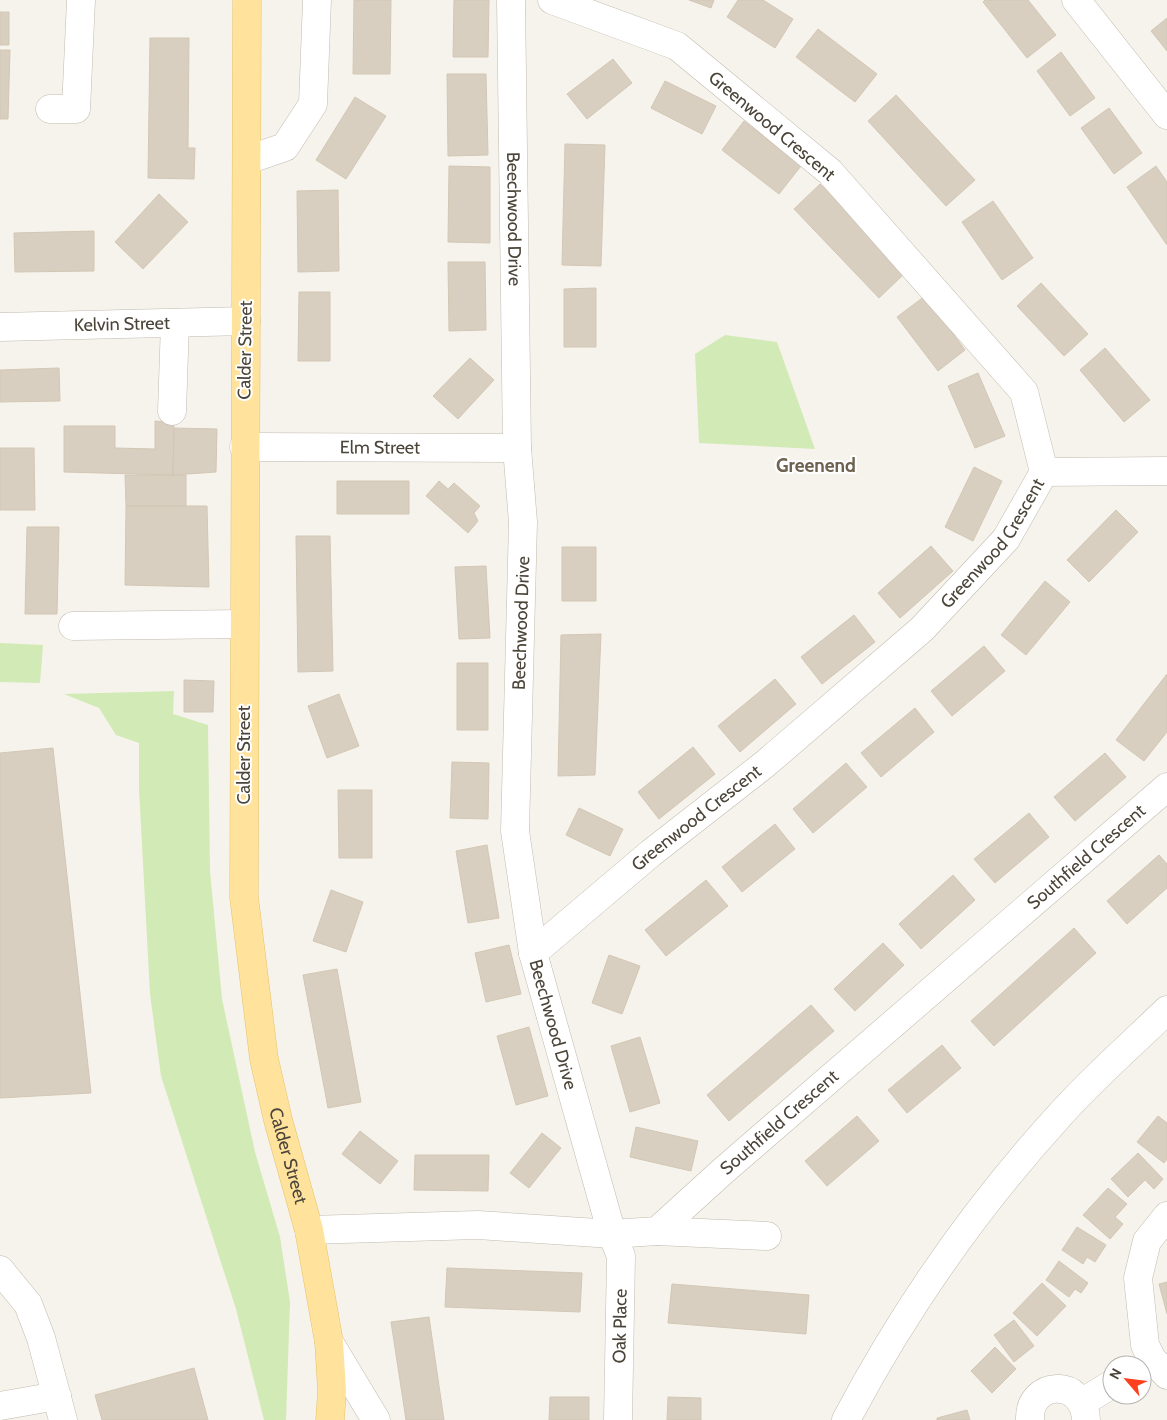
<svg xmlns="http://www.w3.org/2000/svg" width="1167" height="1420" font-family="Cabin,sans-serif">
	<rect width="100%" height="100%" fill="#f6f3ec"/>
	<path fill="#d2eab5" d="M725,335L777,342L815,449L699,443L695,354Z
		M0,643L43,645L40,683L0,682Z
		M174,691L173,714L208,725L210,871L222,999L255,1152L280,1237L290,1302L286,1420H264L236,1309L161,1076L150,994L139,789V743L116,735L99,708L64,694Z"/>
	<path fill="#d8cfc1" stroke="#d3c7b4" d="M354,0H391L390,74H353Z
		M454,0H489L488,57H453Z
		M689,0H714L711,8Z
		M738,0H763L793,19L775,48L727,17Z
		M985,0H1028L1056,35L1027,58L983,2Z
		M0,12H9V45H0Z
		M1167,18V51L1151,31Z
		M818,29L877,74L855,102L796,57Z
		M150,38H189L188,148H195L194,179L148,178Z
		M0,50H10L8,119H0Z
		M1061,52L1095,98L1070,116L1037,71Z
		M613,59L632,83L587,119L567,94Z
		M447,74H486L488,155L448,156Z
		M665,81L716,106L702,134L651,108Z
		M896,95L975,180L946,206L868,121Z
		M355,97L386,116L346,179L316,160Z
		M1109,108L1142,153L1114,174L1081,128Z
		M744,121L801,166L779,194L722,150Z
		M565,144L605,145L601,266L562,265Z
		M449,166L490,167V243L448,242Z
		M1156,166L1167,182V245L1127,187Z
		M820,184L905,273L879,298L794,209Z
		M338,190L339,271L298,272L297,191Z
		M159,194L188,222L143,269L115,242Z
		M993,201L1033,258L1002,280L962,222Z
		M94,231V271L15,272L14,233Z
		M448,262H485L486,330L449,331Z
		M1041,283L1088,334L1064,356L1017,306Z
		M596,288V347H564V289Z
		M299,292H330V361H298Z
		M925,296L965,350L938,371L897,317Z
		M1105,348L1150,400L1124,422L1080,370Z
		M470,358L494,380L458,419L433,396Z
		M59,368L60,401L0,402V370Z
		M978,373L1005,436L975,448L948,386Z
		M155,421L174,423L173,475L64,472V426H115V448L155,449Z
		M174,428L217,429L216,472L173,475Z
		M0,448H34L35,510H0Z
		M974,467L1002,481L973,541L945,527Z
		M125,475H186V506H126Z
		M337,481H409V514H337Z
		M439,481L448,489L454,483L480,506L474,513L478,521L468,533L426,496Z
		M126,506H207L209,587L125,585Z
		M1116,510L1138,532L1089,582L1067,560Z
		M27,527H59L57,614H25Z
		M296,536H330L333,671L298,672Z
		M931,546L953,571L900,618L878,593Z
		M562,547H596V601H562Z
		M486,566L490,638L459,639L455,567Z
		M1045,581L1070,602L1026,655L1001,635Z
		M854,615L875,642L822,684L801,657Z
		M601,634L595,775L558,776L561,635Z
		M984,646L1005,671L952,716L931,691Z
		M457,663H488V730H457Z
		M1167,674V732L1144,761L1116,740Z
		M775,679L796,704L740,752L718,726Z
		M184,680L214,681L213,712H184Z
		M339,694L359,746L327,758L308,706Z
		M915,708L934,732L881,777L861,753Z
		M693,747L715,774L659,819L638,792Z
		M53,748L91,1093L0,1098V753Z
		M1105,753L1126,777L1075,821L1054,797Z
		M452,762L489,763L488,819L450,818Z
		M846,763L867,787L813,833L793,809Z
		M338,790H372V858H339Z
		M579,808L623,829L610,856L566,835Z
		M1029,813L1049,837L995,883L974,859Z
		M775,824L795,849L742,892L722,867Z
		M487,845L499,918L468,923L456,851Z
		M1159,855L1167,864V888L1127,924L1107,901Z
		M953,875L975,900L921,949L899,924Z
		M706,880L728,906L666,956L645,930Z
		M331,890L363,902L346,952L313,941Z
		M1074,928L1096,953L994,1046L971,1021Z
		M883,943L904,965L855,1011L834,989Z
		M509,945L521,994L486,1002L475,953Z
		M609,955L640,966L622,1014L592,1003Z
		M337,969L361,1102L328,1108L303,975Z
		M811,1005L834,1031L729,1121L707,1095Z
		M529,1027L548,1096L516,1105L497,1036Z
		M640,1037L660,1103L630,1112L611,1046Z
		M942,1045L961,1068L907,1113L888,1090Z
		M857,1116L879,1141L827,1186L805,1161Z
		M1158,1116L1167,1123V1159L1164,1163L1137,1142Z
		M636,1127L698,1141L691,1171L630,1157Z
		M360,1131L398,1161L380,1184L342,1154Z
		M542,1133L561,1148L529,1188L510,1173Z
		M1138,1153L1163,1179L1154,1189L1145,1180L1128,1197L1111,1179Z
		M415,1155H489L488,1191L414,1190Z
		M1108,1188L1127,1204L1115,1217L1123,1224L1110,1239L1083,1215Z
		M1077,1227L1106,1245L1095,1262L1087,1257L1083,1264L1062,1250Z
		M1059,1261L1088,1283L1081,1293L1075,1289L1069,1297L1046,1280Z
		M447,1268L582,1273L580,1312L445,1307Z
		M1167,1282V1314L1159,1284Z
		M1042,1283L1066,1306L1037,1336L1013,1313Z
		M672,1284L809,1295L806,1334L668,1323Z
		M429,1317L444,1420H406L391,1322Z
		M1014,1320L1034,1346L1014,1362L994,1335Z
		M995,1347L1016,1369L992,1393L971,1371Z
		M194,1368L208,1420H102L95,1395Z
		M550,1397H589V1420H549Z
		M668,1397L701,1398V1420H667Z
		M967,1410L970,1420H937V1418Z"/>
	<g fill="none" stroke-linecap="round" stroke-linejoin="round">
		<g stroke="#c2bbae" stroke-width="29">
			<g id="minor">
				<path id="s1" d="M511,0L517,448L523,522L515,831L533,953L612,1234L621,1256L618,1420"/>
				<path d="M1076,0L1167,115"/>
				<path d="M50,109H76L81,0"/>
				<path d="M247,160L285,147L313,104L317,0"/>
				<path id="s2" d="M0,327L246,321"/>
				<path d="M172,411L175,323"/>
				<path id="s3" d="M244,447L517,448"/>
				<path d="M1044,472L1167,471"/>
				<path d="M73,626L243,624"/>
				<path id="s4" d="M533,953L651,853L765,764L922,629L1006,539L1044,472L1024,392L830,172L677,46L552,0"/>
				<path d="M1167,1216L1147,1241L1138,1278L1145,1345L1152,1359L1167,1375"/>
				<path id="s5" d="M309,1230L478,1225L612,1234L657,1231L723,1171L1167,787"/>
				<path d="M657,1231L767,1236"/>
				<path d="M0,1270L28,1304L41,1338L63,1420"/>
				<path d="M329,1342L376,1420"/>
				<path d="M1083,1402L1112,1384"/>
				<path d="M0,1406L57,1396"/>
				<path d="M846,1420C903,1312 976,1207 1059,1116C1092,1079 1131,1045 1167,1010"/>
				<path d="M1030,1420C1028,1380 1084,1377 1086,1420"/>
			</g>
		</g>
		<g stroke="#e6c16a" stroke-width="29">
			<g id="major">
				<path id="s6" d="M247,0L244,897L264,1059L278,1120L309,1230L329,1342L332,1391L330,1420"/>
			</g>
		</g>
		<use href="#minor" stroke="#fff" stroke-width="28"/>
		<use href="#major" stroke="#ffe39c" stroke-width="28"/>
	</g>
	<g text-anchor="middle" stroke-width="4" stroke-linejoin="round" paint-order="stroke">
		<g font-size="18" fill="#4b4439" stroke="#fff">
			<text transform="translate(772 126) rotate(40)" y="6">Greenwood Crescent</text>
			<text dy="6" stroke="none"><textPath href="#s1" startOffset="219">Beechwood Drive</textPath></text>
			<text dy="6" stroke="none"><textPath href="#s2" startOffset="122">Kelvin Street</textPath></text>
			<text transform="translate(245 350) rotate(-89)" y="6">Calder Street</text>
			<text dy="6" stroke="none"><textPath href="#s3" startOffset="136">Elm Street</textPath></text>
			<text dy="6" stroke="none"><textPath href="#s4" startOffset="618">Greenwood Crescent</textPath></text>
			<text transform="translate(521 623) rotate(-88)" y="6">Beechwood Drive</text>
			<text transform="translate(244 755) rotate(-90)" y="6">Calder Street</text>
			<text dy="6" stroke="none"><textPath href="#s4" startOffset="212">Greenwood Crescent</textPath></text>
			<text dy="6" stroke="none"><textPath href="#s5" startOffset="918">Southfield Crescent</textPath></text>
			<text dy="6" stroke="none"><textPath href="#s1" startOffset="1029">Beechwood Drive</textPath></text>
			<text dy="6" stroke="none"><textPath href="#s5" startOffset="512">Southfield Crescent</textPath></text>
			<text dy="6" stroke="none"><textPath href="#s6" startOffset="1160">Calder Street</textPath></text>
			<text transform="translate(620 1326) rotate(-89)" y="6">Oak Place</text>
		</g>
		<g font-size="19" font-weight="bold" fill="#6e6250" stroke="#fff">
			<text x="816" y="472">Greenend</text>
		</g>
	</g>
	<g transform="translate(1127 1380) rotate(298)"><circle r="24" fill="#ffffff" stroke="#b7b4b0"/>
	<path d="M0-4L9 19L0 12L-9 19Z" fill="#fc3f1d"/>
	<text y="-8" font-size="14" font-weight="bold" text-anchor="middle" fill="#4b4439">N</text>
	</g>
</svg>
